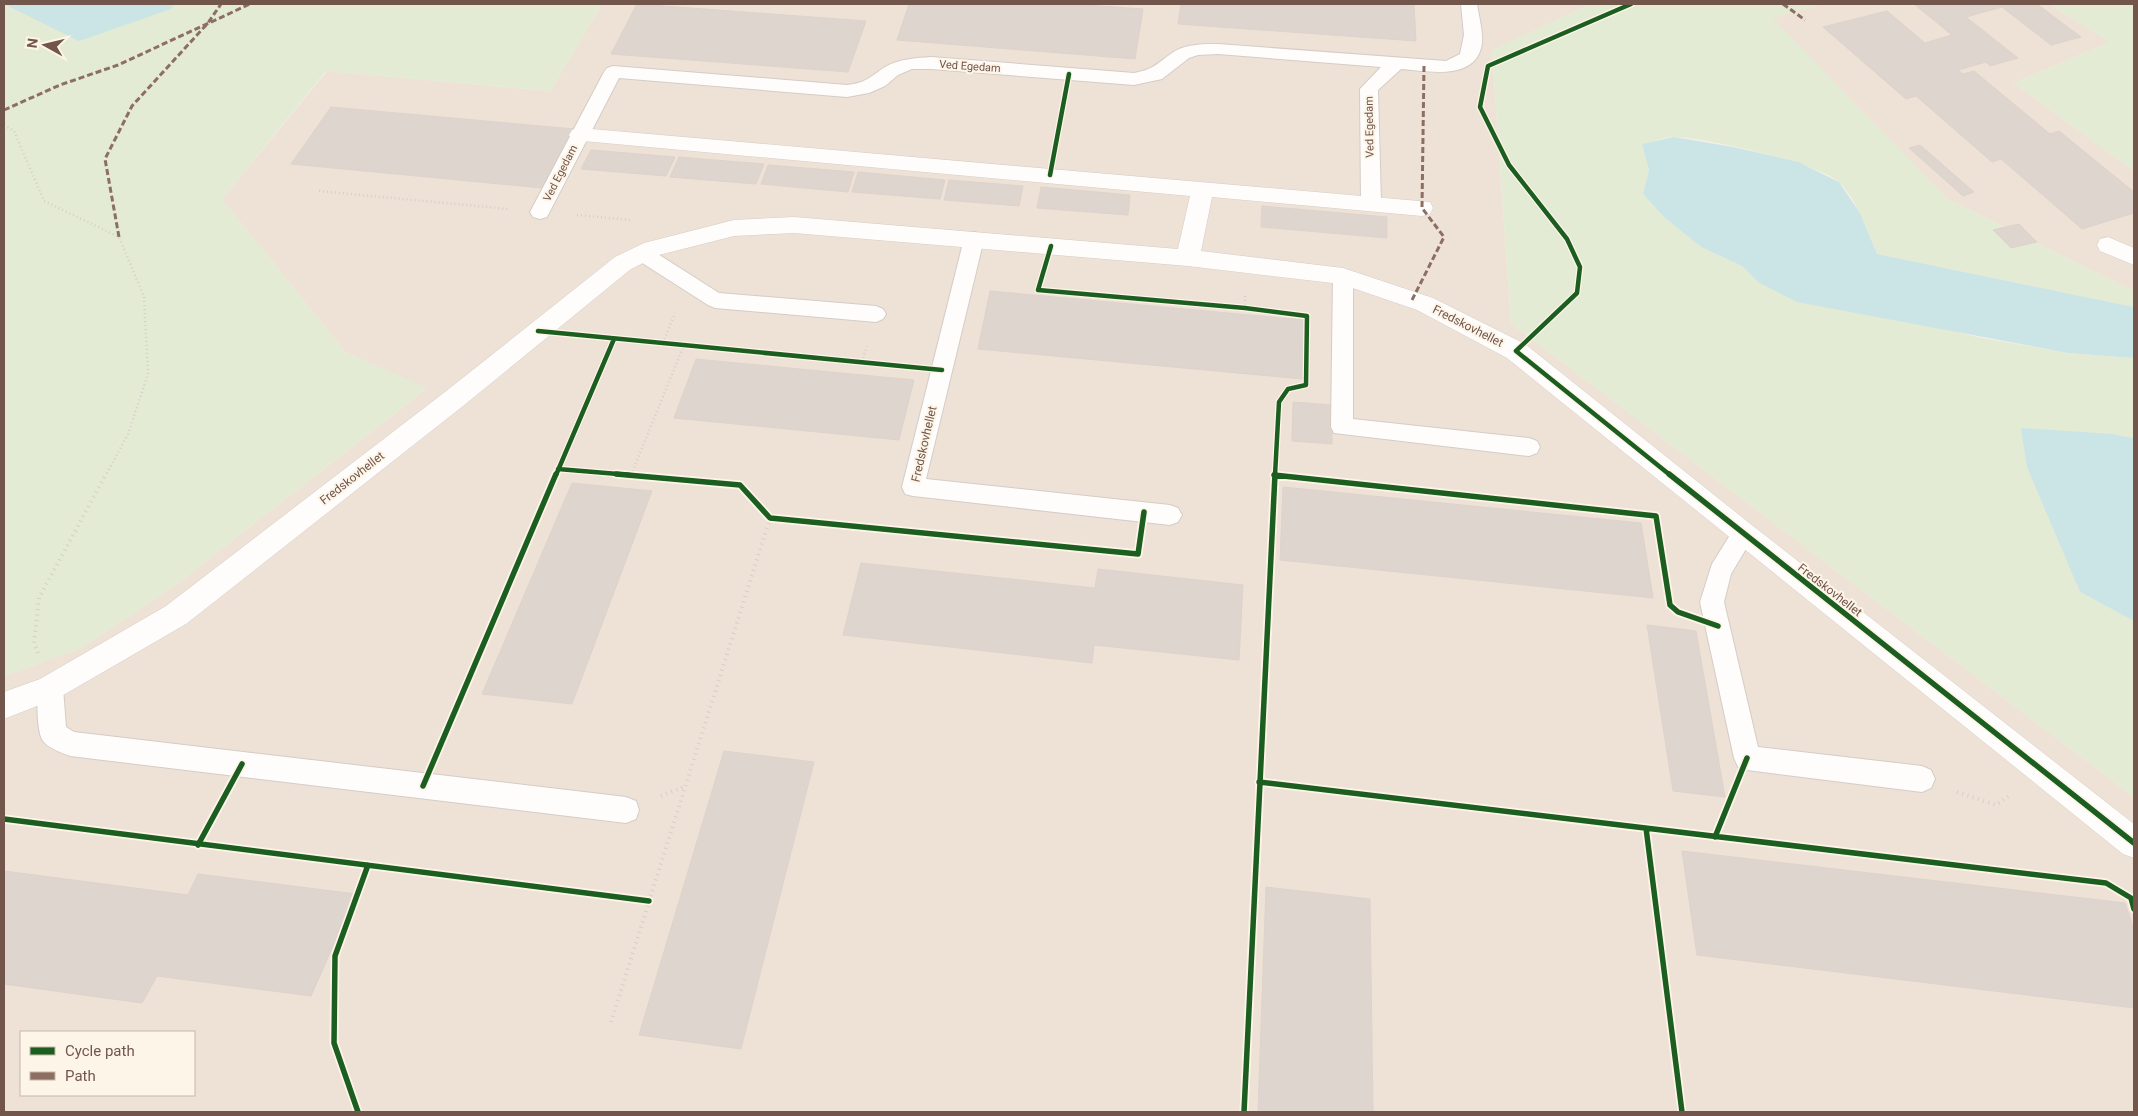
<svg xmlns="http://www.w3.org/2000/svg" width="2138" height="1116" font-family="Roboto,sans-serif">
	<rect width="100%" height="100%" fill="#f5efe9"/>
	<path fill="#eee2d6" fill-rule="evenodd" d="M602,4H1591L1492,51L1511,323L2134,797V1112H4V676L83,647L174,586L426,389L345,352L222,199L327,71L550,91ZM21,1032H194V1095H21Z
		M1822,4H2050L2110,42L2014,83L2134,171V291L1949,200L1771,18Z"/>
	<path fill="#e3ebd4" d="M4,4H602L550,91L326,71L222,199L345,352L427,388L174,586L83,647L4,676Z
		M1591,4H1822L1772,18L1949,200L2134,291V307L1877,254C1867,230 1858,202 1840,183C1824,165 1697,135 1672,137C1662,138 1652,142 1642,144L1649,170L1643,194L1664,217L1701,247L1742,266L1758,282L1977,337L2068,353L2134,358V438L2112,434L2065,554L2080,592L2134,621V797L1511,323L1492,50Z
		M2050,4H2134V171L2014,83L2110,42Z"/>
	<path fill="#cbe4e6" d="M4,4H174L171,9L79,41Z
		M1674,137L1733,147L1798,162L1839,182L1860,213L1877,254L2134,307V358L2068,353L1797,302L1758,282L1742,266L1701,247L1664,217L1643,194L1649,170L1642,144Z
		M2021,428L2112,434L2134,438V621L2080,592L2027,467Z"/>
	<path fill="#dfd5cf" stroke="#ded2cb" d="M637,4L866,21L848,72L611,54Z
		M909,4H1072L1143,9L1135,59L897,40Z
		M1181,4H1414L1416,41L1178,24Z
		M1914,4H2037L2081,37L2051,45L2002,7L1966,17L2018,58L1990,66L1986,62L1958,70L1963,74L1974,71L2050,134L2059,131L2134,192V213L2082,229L2001,159L1992,162L1916,96L1906,99L1823,27L1887,11L1925,43L1952,35Z
		M331,107L574,129L542,188L291,164Z
		M1920,145L1974,192L1963,196L1909,148Z
		M591,150L675,157L666,176L581,169Z
		M679,157L764,164L756,184L670,177Z
		M768,165L854,172L848,192L761,184Z
		M858,172L945,180L940,199L852,192Z
		M949,180L1023,186L1019,206L944,200Z
		M1041,187L1130,195L1128,215L1037,208Z
		M1262,206L1387,217V238L1261,227Z
		M2019,224L2037,242L2011,248L1993,230Z
		M990,291L1304,320L1303,379L978,349Z
		M696,359L914,380L899,440L674,418Z
		M1293,402L1332,405V444L1292,441Z
		M572,483L652,491L572,704L482,694Z
		M1283,487L1641,523L1653,598L1280,560Z
		M861,563L1095,588L1098,569L1243,585L1239,660L1094,645L1092,663L843,635Z
		M1647,625L1696,631L1725,797L1673,791Z
		M724,751L814,762L741,1049L639,1035Z
		M1682,851L2125,903L2134,930V1008L1697,955Z
		M4,871L188,895L198,874L356,894L311,996L157,976L142,1003L4,984Z
		M1266,887L1370,899L1373,1112H1258Z"/>
	<g fill="none" stroke-linecap="round" stroke-linejoin="round">
		<g stroke="#d4ccc6" stroke-width="2">
			<path id="service" d="M1461,4H1477C1479,17 1483,31 1482,43C1477,82 1427,71 1401,69L1378,90L1381,203L1378,208L1371,210L1364,208L1361,203L1360,89L1381,67L1218,54L1198,55L1189,58L1162,79L1134,85L931,69H912L898,75L885,86L869,93L847,97L619,78L547,217L540,219L533,217L530,212L604,72L607,68L613,66L847,85C866,83 870,77 885,67C899,59 915,58 931,57L1134,73C1156,69 1158,62 1175,51C1187,44 1204,44 1218,44L1446,61L1460,54L1464,35Z
				M974,232L981,234L984,239L926,479L1170,505L1178,508L1182,515L1178,522L1170,525L913,496L905,494L902,487L964,239L967,234Z
				M643,247L650,249L719,293L876,306L883,309L886,314L883,319L876,322L715,308L708,305L636,259L633,254L636,249Z
				M1343,269L1350,271L1353,276V419L1529,438L1537,441L1540,447L1537,453L1529,456L1334,433L1331,427L1333,276L1336,271Z
				M1743,524L1751,527L1755,534L1731,574L1724,602L1758,747L1922,766L1931,770L1935,779L1931,788L1922,792L1747,770L1738,767L1734,758L1700,602L1712,564L1735,527Z
				M50,677L59,680L63,688L66,727L74,732L626,797L636,801L639,810L636,819L626,823L70,756C62,753 48,748 43,741C36,731 36,691 41,680Z"/>
		</g>
		<g stroke="#d4ccc6" stroke-width="1">
			<path id="minor" d="M580,128L1430,202L1433,208L1430,214L1422,216L1212,197L1201,251L1343,268L1433,298L1525,344L1753,526L2134,824V858L2123,854L1507,358L1417,310L1341,284L1188,266L794,233L734,236L659,255L631,269L463,406L186,624L60,697L4,719V692L40,679L166,606L445,392L615,257L644,243L734,220L794,217L1178,249L1190,196L572,140L569,135L572,130Z
				M2108,237L2134,248V265L2100,251L2097,245L2100,239Z"/>
		</g>
		<path stroke="#d7ceca" stroke-width="2.5" stroke-dasharray="1 3" stroke-linecap="butt" d="M4,125L14,131L44,201L119,237L144,297L148,374L128,434L106,475
			M319,191L508,209
			M577,215L630,220
			M1245,296V308
			M663,343L675,313
			M862,362L867,346
			M631,475L684,345"/>
		<path stroke="#d7ceca" stroke-width="4" stroke-dasharray="1 4.5" stroke-linecap="butt" d="M38,653L34,643L39,598L106,474
			M1957,792L1996,805L2010,795
			M661,796L686,786
			M611,1022L770,518"/>
		<use href="#service" fill="#fefdfc" fill-rule="evenodd"/>
		<use href="#minor" fill="#fefdfc" fill-rule="evenodd"/>
		<path stroke="#8d6e63" stroke-width="3" stroke-dasharray="6 3" stroke-linecap="butt" d="M1783,4L1805,20
			M4,110L60,85L118,65L250,4
			M119,237L105,159L132,106L208,23L221,4
			M1412,300L1444,237L1422,208L1424,65"/>
		<g stroke="#fef5e9" stroke-width="7">
			<path id="cycleway-far1" d="M1631,4L1488,66L1480,107L1509,165L1567,239L1580,267L1577,293L1516,351L1670,475
				M1050,175L1069,74
				M1051,246L1038,290L1245,308L1307,316L1306,385L1288,389L1279,402L1275,475
				M538,331L942,370
				M558,469L630,475
				M556,475L614,339
				M1274,475H1277"/>
		</g>
		<g stroke="#fef5e9" stroke-width="9">
			<path id="cycleway" d="M616,474L740,485L770,518L1138,554L1144,512
				M1669,474L2134,843
				M1274,475L1656,516L1670,605L1678,612L1718,626
				M1259,782L2106,883L2131,898L2134,909
				M423,786L556,474
				M4,819L649,901
				M1646,828L1682,1112
				M1715,837L1747,758
				M198,845L242,764
				M358,1112L334,1043L335,956L368,865
				M1244,1112L1275,474"/>
		</g>
		<use href="#cycleway-far1" stroke="#1b5e20" stroke-width="4.5"/>
		<use href="#cycleway" stroke="#1b5e20" stroke-width="5.5"/>
	</g>
	<g text-anchor="middle" stroke-width="4" stroke-linejoin="round" paint-order="stroke">
		<g font-size="11" fill="#72564b" stroke="#fef5e9">
			<text transform="translate(970 66) rotate(4)" y="4">Ved Egedam</text>
			<text transform="translate(1369 127) rotate(-91)" y="4">Ved Egedam</text>
			<text transform="translate(560 173) rotate(-63)" y="4">Ved Egedam</text>
		</g>
		<g font-size="12" fill="#72564b" stroke="#fef5e9">
			<text transform="translate(1468 326) rotate(27)" y="4">Fredskovhellet</text>
			<text transform="translate(924 444) rotate(-77)" y="4">Fredskovhellet</text>
			<text transform="translate(352 478) rotate(-38)" y="4">Fredskovhellet</text>
			<text transform="translate(1830 590) rotate(38)" y="4">Fredskovhellet</text>
		</g>
	</g>
	<rect width="2138" height="1116" fill="none" stroke="#72564b" stroke-width="10"/>
	<rect x="20" y="1031" width="175" height="65" fill="#fef5e9" stroke="#c6b5aa"/>
	<rect x="30" y="1047" width="25" height="8" fill="#1b5e20" stroke="#c6b5aa"/>
	<text x="65" y="1056" font-size="15" fill="#72564b">Cycle path</text>
	<rect x="30" y="1072" width="25" height="8" fill="#8d6e63" stroke="#c6b5aa"/>
	<text x="65" y="1081" font-size="15" fill="#72564b">Path</text>
	<g transform="translate(45 45) rotate(278)" stroke="#fef5e9" stroke-width="4" paint-order="stroke">
	<path d="M0-4L9 19L0 12L-9 19Z" fill="#72564b"/>
	<text y="-8" font-size="14" font-weight="bold" text-anchor="middle" fill="#72564b">N</text>
	</g>
</svg>
